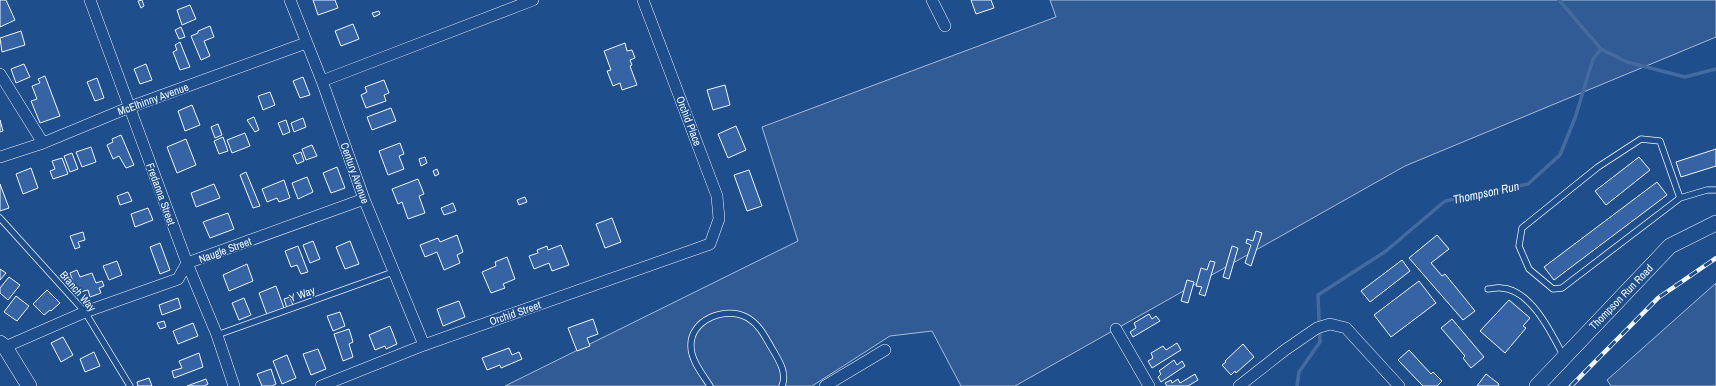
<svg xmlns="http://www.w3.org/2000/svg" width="1716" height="386" font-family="'Archivo Narrow',sans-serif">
	<rect width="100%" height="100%" fill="#1f4e8c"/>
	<path fill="#305b95" stroke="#a8bbd7" d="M1050,0H1716V37L1405,166L1015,386H961L932,331L890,336L812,386H505L798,241L762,127L1056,17Z
		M1716,283V386H1611L1607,380Z"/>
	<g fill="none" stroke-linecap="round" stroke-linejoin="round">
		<path stroke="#446ba0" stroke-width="3.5" d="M1559,0L1601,49
			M1297,386L1299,372L1320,342L1318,295L1386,251L1445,201L1528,184L1560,155L1575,118L1593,59L1601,49L1627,62L1685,77L1716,69"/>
	</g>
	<path fill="#3563a3" stroke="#f2f6ff" d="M0,0H6L15,20L0,27Z
		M142,0L144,6L141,8L138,1Z
		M313,0H335L338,8L318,15Z
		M971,0H991L994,8L976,14Z
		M190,5L196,19L182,25L177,10Z
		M379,11L380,14L374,17L372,13Z
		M353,24L359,39L341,46L335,31Z
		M210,26L214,37L204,41L210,56L201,60L191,36L198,33V31Z
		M181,27L185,37L179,39L175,30Z
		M21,31L25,45L2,52L0,38Z
		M180,42L190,67L180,70L173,52L177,50L175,45Z
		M625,43L627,51L632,50L635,58L630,60L632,65L630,66L637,85L622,90L620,83L613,86L607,71L611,70L604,51Z
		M24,64L30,77L16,83L11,69Z
		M146,64L152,80L140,84L134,69Z
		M45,76L60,116L40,123L31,101L37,99L32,86L40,83L38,79Z
		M303,77L310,95L300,98L293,81Z
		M97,78L104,98L95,101L87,82Z
		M384,80L389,93L384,95L386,101L366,108L361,95L367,92L365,87Z
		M725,85L730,105L713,110L707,90Z
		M270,92L275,105L263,110L258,96Z
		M192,105L200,125L185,131L178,111Z
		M391,108L396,121L372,130L367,117Z
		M254,117L259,130L255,132L247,120Z
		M303,118L306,127L294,132L291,123Z
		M0,120L3,131L0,132Z
		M286,120L290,132L283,135L278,123Z
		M218,124L222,135L215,138L211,127Z
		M736,126L746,150L728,158L718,134Z
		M245,133L250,146L232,153L227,140Z
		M121,135L134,165L126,168L119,156L113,159L107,145L113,142L112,139Z
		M223,137L228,151L219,154L214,141Z
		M186,139L196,165L177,173L167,147Z
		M400,143L404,154L399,156L404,169L388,175L379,151Z
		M312,145L317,156L306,160L302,149Z
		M91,147L96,162L82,167L76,152Z
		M1716,149V166L1681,177L1676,162Z
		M301,152L304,161L297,164L293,155Z
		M72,153L78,169L70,172L64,156Z
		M425,157L427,163L421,166L419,159Z
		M1639,157L1650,170L1606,205L1595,191Z
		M62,158L68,174L53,179L50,171L55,169L52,161Z
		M337,167L345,188L331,193L323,173Z
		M31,168L38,188L23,194L16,174Z
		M437,169L439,174L435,176L433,171Z
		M749,170L762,206L747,211L734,175Z
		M246,172L260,206L253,208L240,175Z
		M307,177L313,192L298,199L292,183Z
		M418,179L424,194L419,196L425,213L408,219L402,202L398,204L392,189Z
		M284,180L290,198L279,202L277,198L267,202L262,189Z
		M1657,182L1667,195L1554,280L1544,267Z
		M0,184L9,208L0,211Z
		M214,184L220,198L196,207L191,193Z
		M128,192L132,201L120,205L117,196Z
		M525,197L527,202L519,205L517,200Z
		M453,203L456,211L444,215L441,208Z
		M148,208L153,220L135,227L131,214Z
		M228,213L234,229L210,238L203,222Z
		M612,218L621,242L605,248L596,224Z
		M1256,231L1262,233L1251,266L1245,263L1251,245L1246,243L1247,239L1253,241Z
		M83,232L85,240L78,242L80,247L75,249L70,236Z
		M457,235L463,252L457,255L460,263L444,270L437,252L425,257L420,245L438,238L440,242Z
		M1437,235L1449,249L1431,263L1442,276L1445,274L1475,311L1463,320L1409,258Z
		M313,241L320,259L310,263L303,245Z
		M350,241L359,264L345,269L336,247Z
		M160,243L170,270L160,274L150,247Z
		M561,245L569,265L552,271L549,263L534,269L529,256L538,253L537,250L547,246L548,250Z
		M298,246L308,272L301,274L297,265L291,267L285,251Z
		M1232,246L1238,248L1229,279L1223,277Z
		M507,257L515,279L503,284L505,288L491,293L482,272L496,266L495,262Z
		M1402,260L1410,271L1370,302L1361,291Z
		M117,261L122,275L109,280L103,266Z
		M1210,261L1215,262L1205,296L1199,294L1202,287L1196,286L1201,268L1207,270Z
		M247,264L253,281L229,291L223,275Z
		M0,269L6,273L0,280Z
		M77,270L80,277L92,273L96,283L102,281L104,286L99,288L101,293L90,297L88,290L77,293L70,273Z
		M9,277L20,285L8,300L0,293V288Z
		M1187,280L1194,282L1188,303L1181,301Z
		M1419,281L1436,303L1391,337L1374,315Z
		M276,286L284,308L267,315L259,293Z
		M47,290L60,303L51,311L50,310L44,315L33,304Z
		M16,296L29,306L17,321L4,312Z
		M290,297L293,305L287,308L284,299Z
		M178,298L181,308L162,315L159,305Z
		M244,298L251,315L239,320L232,303Z
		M1509,300L1530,318L1523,326L1526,328L1505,353L1480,331Z
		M459,301L465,317L443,326L437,309Z
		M340,312L345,326L333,331L327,316Z
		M1149,314L1152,319L1156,316L1160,321L1133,337L1130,332L1136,328L1134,323Z
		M593,319L598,334L587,338L590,346L577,351L568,328Z
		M1452,319L1484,357L1471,368L1463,358L1465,356L1441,328Z
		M164,321L166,327L160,329L157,323Z
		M193,323L198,336L178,344L173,331Z
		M390,326L397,344L386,349L385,346L375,350L369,335Z
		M349,329L353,342L349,344L353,357L343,361L334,334Z
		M63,337L73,355L61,362L51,343Z
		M1177,343L1181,350L1152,368L1148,361L1153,358L1151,353L1163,346L1166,350Z
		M1243,344L1254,357L1236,373L1235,371L1231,375L1222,365L1226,362L1225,361Z
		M509,348L512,355L519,352L522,359L501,368L500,365L487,370L482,358Z
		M318,349L326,369L311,375L303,354Z
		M1409,350L1431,374L1433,372L1442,381L1437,386H1423L1398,360Z
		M94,352L100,366L85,372L80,359Z
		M199,353L203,367L174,378L172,371L182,368L179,361Z
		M287,355L296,378L282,384L273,361Z
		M1174,360L1177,365L1182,361L1185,366L1161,382L1158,377L1161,374L1159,371Z
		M271,369L276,384L272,386H262L257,374Z
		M1195,374L1198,380L1188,386H1167L1165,383L1171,380L1172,383L1178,379L1180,383Z
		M1486,374L1499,384L1498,386H1477Z
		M149,378L152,386H138L137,382Z
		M206,379L208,384L204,386H187Z"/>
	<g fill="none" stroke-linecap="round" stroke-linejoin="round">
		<g stroke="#f2f6ff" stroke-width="7">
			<path id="lane" d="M1680,198L1660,141L1641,139L1598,167L1522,228L1519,246L1529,269L1553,289L1562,288L1680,198L1707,190H1716
				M0,218L85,312L130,386
				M1488,289C1492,289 1497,287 1501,288C1531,289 1552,334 1564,357
				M217,335L393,272
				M710,386C703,375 691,360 691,347C689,320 726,305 748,318C761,326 766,339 774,352C780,362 787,374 782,386"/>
		</g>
		<g stroke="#f2f6ff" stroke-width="12">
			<path id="street" d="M90,0L187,263L217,335L234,386
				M290,0L322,81L364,199L424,345
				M932,0L945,26
				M0,74L43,143
				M322,81L533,0
				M0,157L43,143L130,107L306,43
				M1116,329L1149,386
				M5,347L85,312L178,279L187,263L364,199
				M321,386L424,345L710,244L719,219L717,196L643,0
				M825,386L885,350
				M1239,386L1285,350L1317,328L1330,324L1346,328L1399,386"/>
		</g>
		<g stroke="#f2f6ff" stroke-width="16">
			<path id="secondary" d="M0,343L5,347L29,386
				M1537,386L1670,246L1716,223"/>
		</g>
		<use href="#lane" stroke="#1f4e8c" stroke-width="5.5"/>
		<use href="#street" stroke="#1f4e8c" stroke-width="11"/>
		<use href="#secondary" stroke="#1f4e8c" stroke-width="15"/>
		<g stroke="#f2f6ff" stroke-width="4.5">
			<path id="rail" d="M1571,386L1658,298L1716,258"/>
		</g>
		<use href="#rail" stroke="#1f4e8c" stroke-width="3" stroke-dasharray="9" stroke-linecap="butt"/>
	</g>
	<g text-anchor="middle" stroke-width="3" stroke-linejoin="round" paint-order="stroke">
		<g font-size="11" fill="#f2f6ff" stroke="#1f4e8c">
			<text transform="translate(153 99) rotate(-20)" y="4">McElhinny Avenue</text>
			<text transform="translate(689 121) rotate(69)" y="4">Orchid Place</text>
			<text transform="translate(355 173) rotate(70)" y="4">Century Avenue</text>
			<text transform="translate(161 194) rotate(70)" y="4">Fredanna Street</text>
			<text transform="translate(225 250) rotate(-20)" y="4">Naugle Street</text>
			<text transform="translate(78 291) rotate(50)" y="4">Branch Way</text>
			<text transform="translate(302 294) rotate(-20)" y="4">Y Way</text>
			<text transform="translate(1621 297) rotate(-46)" y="4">Thompson Run Road</text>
			<text transform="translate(515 313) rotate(-19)" y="4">Orchid Street</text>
		</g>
		<g font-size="12" font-style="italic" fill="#f2f6ff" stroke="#1f4e8c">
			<text transform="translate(1486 193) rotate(-12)" y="4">Thompson Run</text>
		</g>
	</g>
</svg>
